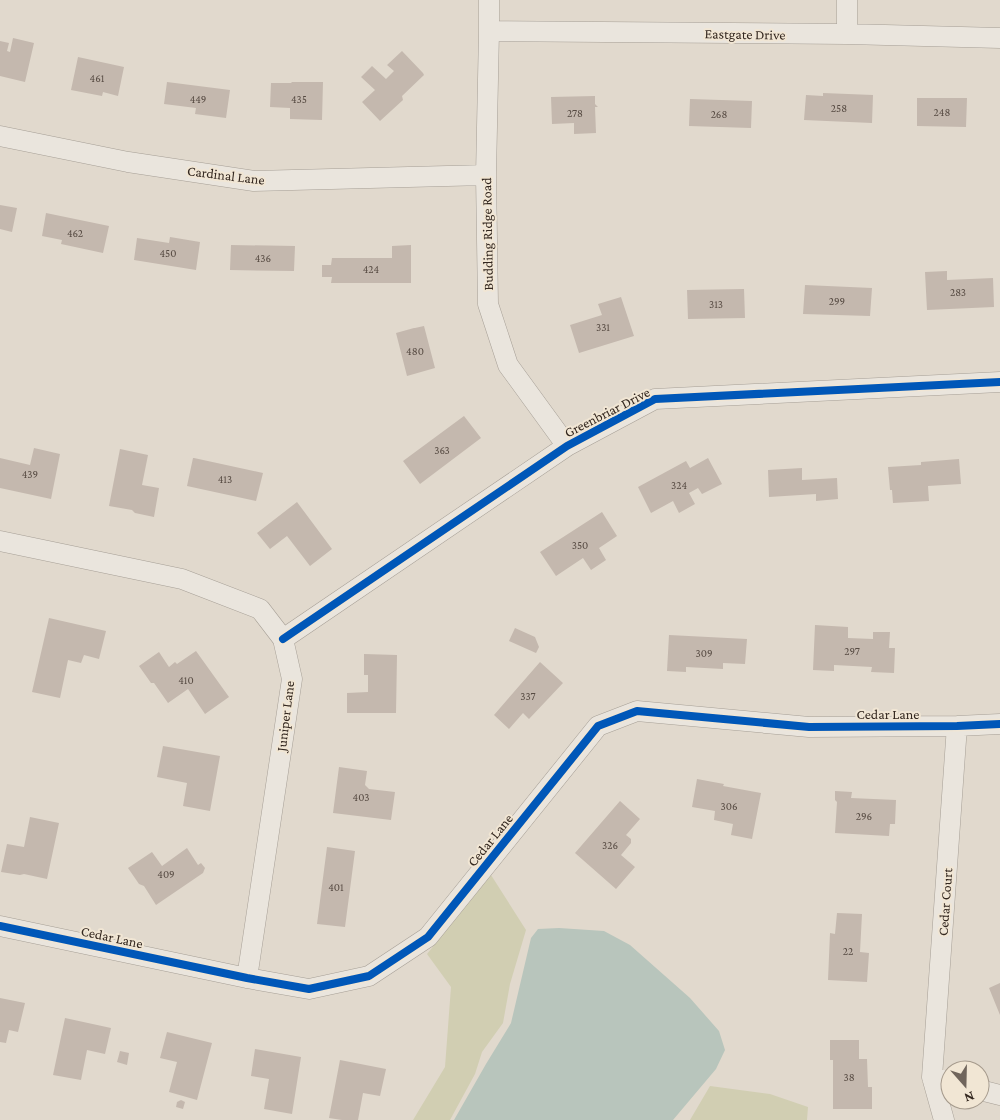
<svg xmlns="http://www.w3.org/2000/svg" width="1000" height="1120" font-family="'Crimson Pro',serif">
	<rect width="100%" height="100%" fill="#e1d9cd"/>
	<path fill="#d1ceb2" d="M491,875L526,930L510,984L503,1023L482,1052L475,1074L450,1120H413L445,1067L451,987L427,954Z
		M710,1086L770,1094L808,1107L807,1120H690Z"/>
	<path fill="#b8c5bc" d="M559,928L604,931L630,945L690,998L719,1031L725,1050L716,1069L673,1120H454L486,1064L511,1023L531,938L538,929Z"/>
	<path fill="#c4b8ae" d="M13,38L34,43L25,82L0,76V41L9,43L7,51L10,52Z
		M402,51L423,73L424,75L402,96L403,100L380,121L362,102L375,90L361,77L372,66L386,79L394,71L387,65Z
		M78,57L124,67L118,96L103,92L102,96L71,90Z
		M167,82L230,90L226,118L195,114L196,108L164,104Z
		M292,82H323L322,120L290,119V108L270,107L271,83H291Z
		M823,93L873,95L872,123L804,120L806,95L823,96Z
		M595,96V104L598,107H595L596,133L574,134V123L552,124L551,97Z
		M917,98H967L966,127L917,126Z
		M690,99L752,101L751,128L689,126Z
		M0,205L17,208L12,232L0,229Z
		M46,213L109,226L103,253L61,244L62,240L42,236Z
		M170,237L200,242L196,270L134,260L137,238L169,243Z
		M231,245L295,246L294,271L230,270Z
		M411,245V283H331L332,277H322V265H331L332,258H392V246Z
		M947,271V280L993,278L994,307L927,310L925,272Z
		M805,285L872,288L870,316L803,314Z
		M744,289L745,318L688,319L687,290Z
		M621,297L634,336L579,353L570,325L602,315L598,304Z
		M424,326L435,368L407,376L396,333L414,328H415Z
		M464,416L481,438L420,484L403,461Z
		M34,448L60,454L51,499L0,488V458L30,465Z
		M120,449L148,455L142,485L159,488L154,517L135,513L132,510L109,506Z
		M193,458H194L263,473L256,501L187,486Z
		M708,458L722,484L702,494L698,488L689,493L695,504L679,513L673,501L651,513L638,487L686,461L690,468Z
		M959,459L961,484L928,486L929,501L893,503L892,490H890L888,467L921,465V462Z
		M802,468V480L837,478L838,499L816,501V494L769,497L768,470Z
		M297,502L332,549L310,566L287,536L270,549L257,533Z
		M602,512L617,536L599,548L606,560L591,570L583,558L556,576L540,552Z
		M49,618L106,631L99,659L84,655L81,663L68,660L60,698L32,692Z
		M815,625L848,627V638L873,639V632H890L889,648H895L894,673L871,672L872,667L834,665V671L813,670Z
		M515,628L535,637L539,647L536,653L509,641Z
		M669,635L747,639L745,664L723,663V669L686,667V672L667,671Z
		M196,651L229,697L205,714L188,689L168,703L154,683H151L139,666L159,652L169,667L175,662L177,664Z
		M364,654L397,655L396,713H347V693L368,692V675H364Z
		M540,662L563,683L529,719L523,713L509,729L494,715Z
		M163,746L220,756L210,811L183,806L187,783L157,777Z
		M339,767L367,771L365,785L369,789L395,792L391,820L333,813Z
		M697,779L724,784L723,786L761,793L752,839L731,835L733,824L714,820L715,811L692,807Z
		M835,791L852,792L851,798L896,800L895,824H890L889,836L835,833L837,802L835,800Z
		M620,801L640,819L626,835L631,839V843L621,855L635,867L616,889L575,853Z
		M30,817L59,823L47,879L24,874L20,875L1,872L7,844L24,847Z
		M327,847L355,851L345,927L317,924Z
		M187,848L198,865L201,863L205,868L203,873L156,905L144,886L139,884L128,868L152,852L162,866Z
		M837,913L862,914L860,952L869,953L867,982L828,980L830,933L835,934Z
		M1000,983V1015L989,988Z
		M0,998L25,1003L18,1032L9,1030L6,1043L0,1042Z
		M65,1018L111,1028L105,1054L87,1050L81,1080L53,1075Z
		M167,1032L212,1043L197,1100L169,1092L177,1062L160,1058Z
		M830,1040H859V1059H867L868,1087H872V1109H833V1060H830Z
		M255,1049L301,1057L292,1114L264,1109L269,1079L251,1076Z
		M120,1051L129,1053L127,1065L117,1062Z
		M340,1060L386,1069L380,1096L363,1093L358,1120H342L329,1118Z
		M181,1100L185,1102L183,1109L176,1107L177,1102Z"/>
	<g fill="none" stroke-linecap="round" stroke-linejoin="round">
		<g stroke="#a69f96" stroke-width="21">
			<path id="street" d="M489,0V31L486,175L488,304L508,365L567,446
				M847,0V34
				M489,31L847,34L1000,38
				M0,136L128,162L254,181L486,175
				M0,541L182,579L260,609L283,639L292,679L247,978
				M283,639L567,446L655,399L1000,382
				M0,926L247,978L309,989L369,976L428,937L598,726L637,711L809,727L957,726L1000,724
				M932,1077L957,726
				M980,1090L1000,1095
				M944,1120L932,1077L950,1082"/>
		</g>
		<use href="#street" stroke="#eae5dd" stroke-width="20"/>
		<g stroke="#f1e6d4" stroke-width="11">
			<path id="cycleway" d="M283,639L567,446L655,399L1000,382
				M0,926L247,978L309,989L369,976L428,937L598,726L637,711L809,727L957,726L1000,724"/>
		</g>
		<use href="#cycleway" stroke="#0057b8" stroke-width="8"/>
	</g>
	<g text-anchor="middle" stroke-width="4" stroke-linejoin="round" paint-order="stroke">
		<g font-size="11" fill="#574b43">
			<text x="97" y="82">461</text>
			<text x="198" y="103">449</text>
			<text x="299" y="103">435</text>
			<text x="839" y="112">258</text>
			<text x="942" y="116">248</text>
			<text x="575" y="117">278</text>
			<text x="719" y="118">268</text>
			<text x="75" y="237">462</text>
			<text x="168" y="257">450</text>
			<text x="263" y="262">436</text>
			<text x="371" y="273">424</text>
			<text x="958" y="296">283</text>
			<text x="837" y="305">299</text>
			<text x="716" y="308">313</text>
			<text x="603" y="331">331</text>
			<text x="415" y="355">480</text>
			<text x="442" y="454">363</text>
			<text x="30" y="478">439</text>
			<text x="225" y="483">413</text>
			<text x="679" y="489">324</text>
			<text x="580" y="549">350</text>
			<text x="852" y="655">297</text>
			<text x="704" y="657">309</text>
			<text x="186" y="684">410</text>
			<text x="528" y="700">337</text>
			<text x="361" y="801">403</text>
			<text x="729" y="810">306</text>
			<text x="864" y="820">296</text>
			<text x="610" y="849">326</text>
			<text x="166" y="878">409</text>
			<text x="336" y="891">401</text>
			<text x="848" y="955">22</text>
			<text x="849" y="1081">38</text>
		</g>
		<g font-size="14" fill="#33271f" stroke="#f1e6d4">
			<text transform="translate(745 34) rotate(1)" y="5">Eastgate Drive</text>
			<text transform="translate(226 175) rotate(7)" y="5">Cardinal Lane</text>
			<text transform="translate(487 234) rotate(-91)" y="5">Budding Ridge Road</text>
			<text transform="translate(607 412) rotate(-27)" y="5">Greenbriar Drive</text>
			<text x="888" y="719">Cedar Lane</text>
			<text transform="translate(285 716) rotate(-83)" y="5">Juniper Lane</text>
			<text transform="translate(490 840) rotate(-51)" y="5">Cedar Lane</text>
			<text transform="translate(945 902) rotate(-86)" y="5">Cedar Court</text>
			<text transform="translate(112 937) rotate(12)" y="5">Cedar Lane</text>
		</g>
	</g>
	<g transform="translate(965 1085) rotate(160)"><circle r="24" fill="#f1e6d4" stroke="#a59a8c"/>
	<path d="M0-4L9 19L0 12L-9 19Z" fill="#70655c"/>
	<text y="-8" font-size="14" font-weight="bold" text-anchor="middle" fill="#33271f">N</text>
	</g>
</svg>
